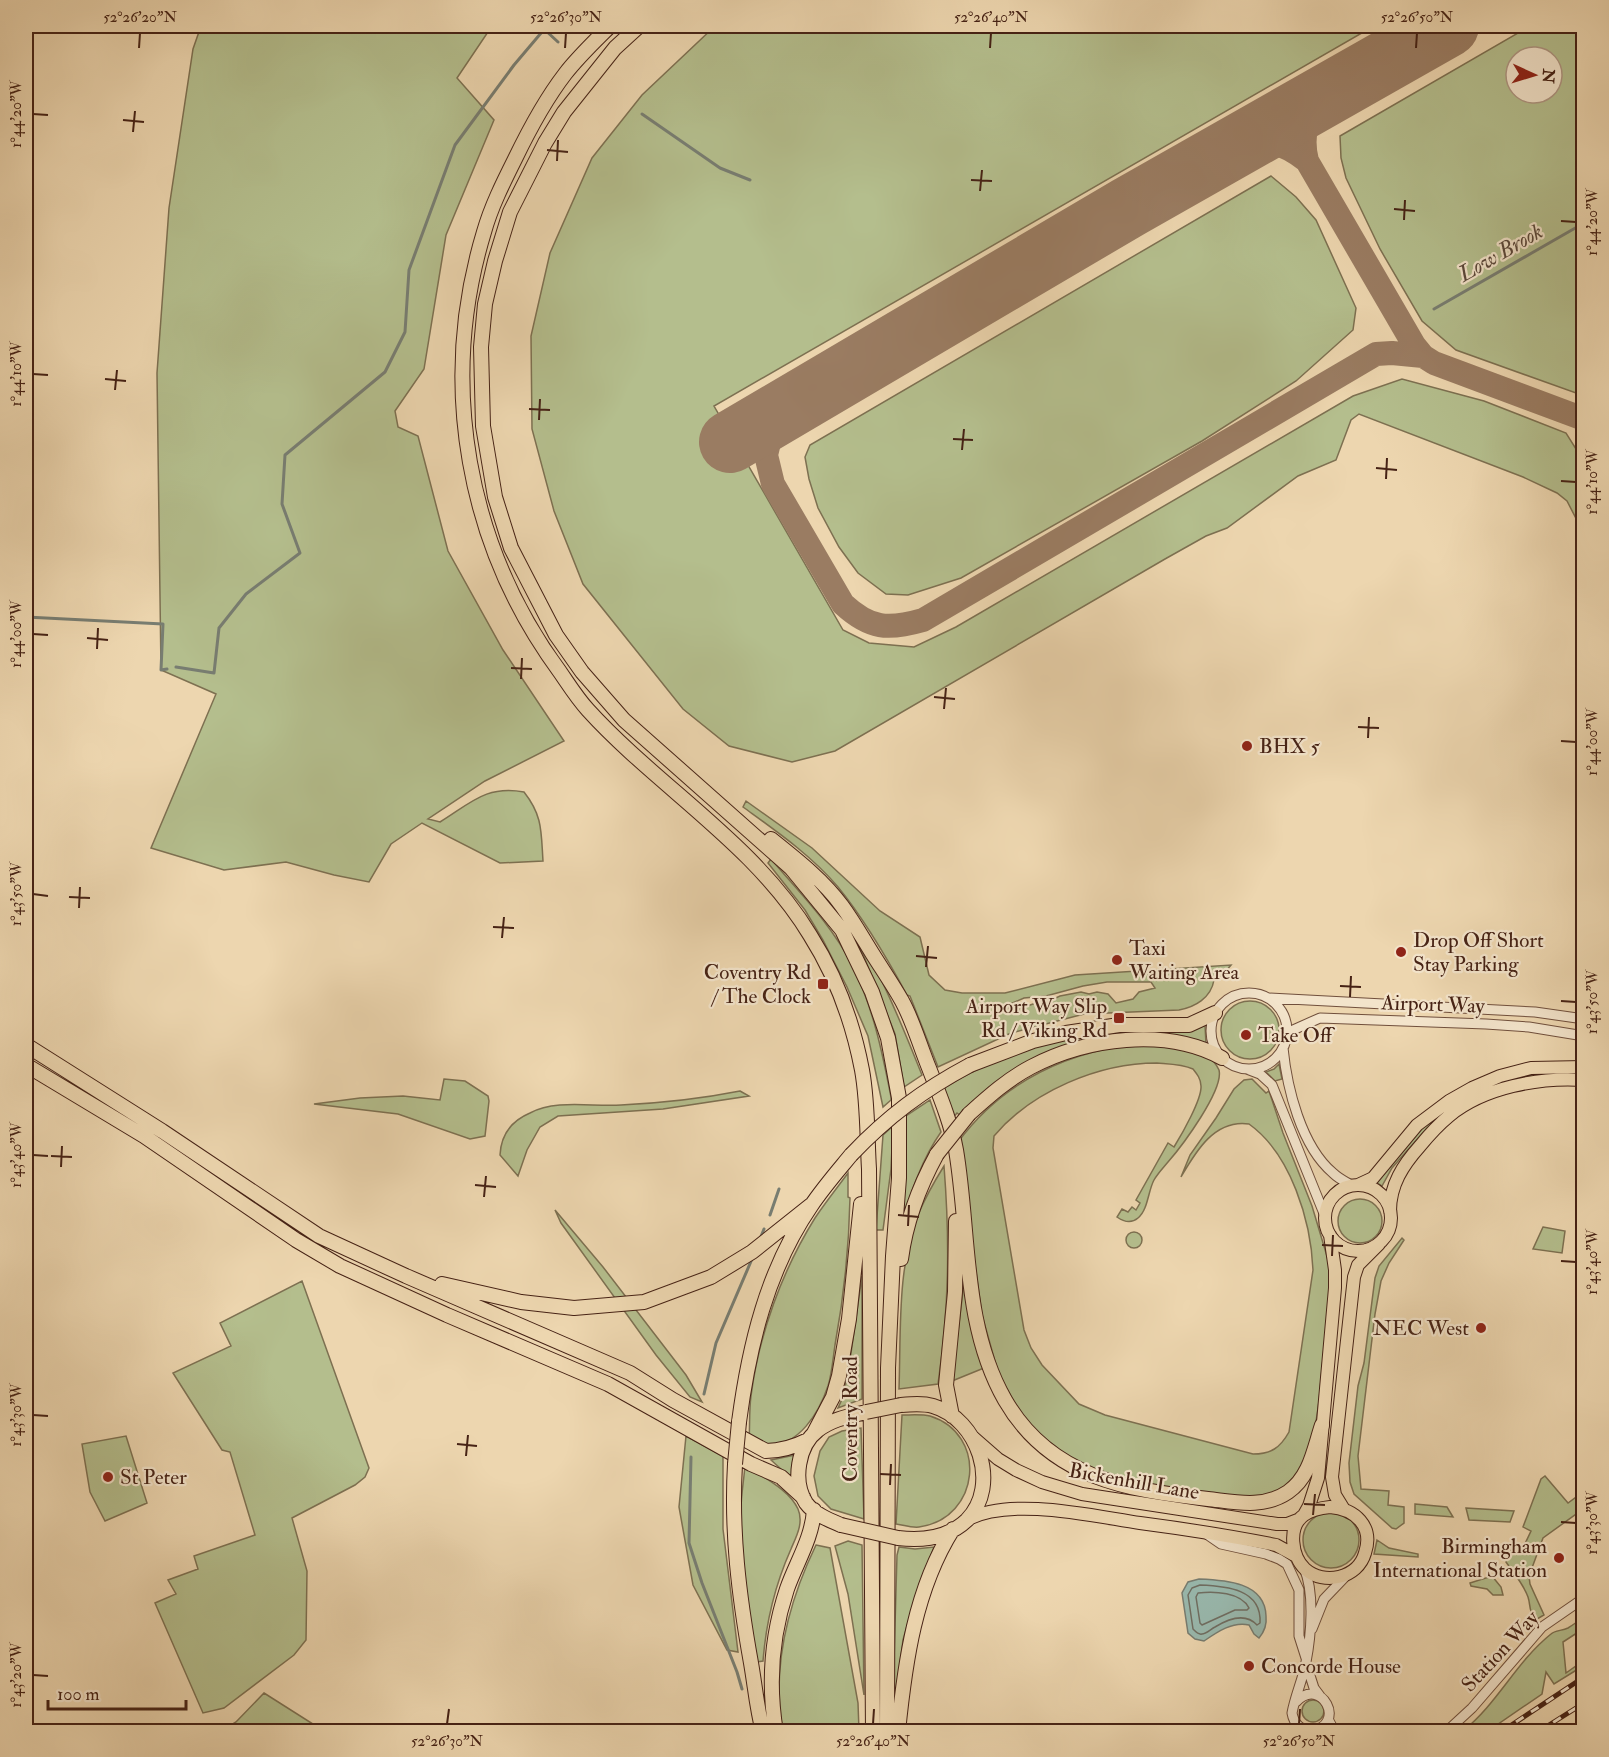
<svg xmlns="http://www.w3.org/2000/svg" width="1609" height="1757" font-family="'IM FELL Double Pica',serif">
	<rect width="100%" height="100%" fill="#edd6af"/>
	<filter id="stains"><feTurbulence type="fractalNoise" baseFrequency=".00333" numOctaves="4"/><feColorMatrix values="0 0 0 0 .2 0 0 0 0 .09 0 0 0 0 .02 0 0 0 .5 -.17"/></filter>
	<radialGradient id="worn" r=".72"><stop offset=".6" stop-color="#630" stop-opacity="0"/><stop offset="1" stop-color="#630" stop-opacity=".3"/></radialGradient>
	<path fill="#b4be8d" stroke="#7d7051" stroke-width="1.5" fill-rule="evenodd" d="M201,26H492L457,78L494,120L446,235L424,369L395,411L398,427L418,436L448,551L503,650L564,741L485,781L428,819L440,822C471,803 486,785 524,792C543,816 541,832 543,861L500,863L422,823L391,844L369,882L334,875L286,862L224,870L151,848L216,694L161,670L157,373L169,208L193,49Z
		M715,26H1374L714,406L843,630L869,643L914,647L956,627L1353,396L1402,379L1484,401L1566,433L1583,460V528H1581L1567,501L1557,493L1523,477L1359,414L1351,420L1336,460L1298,476L1227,528L1206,536L1165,559L835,751L792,762L729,746L683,709L583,584L554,511L532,429L531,336L550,253L592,158L642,95Z
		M1530,26H1583L1584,390L1576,393L1456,350L1422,321L1380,249L1346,178L1341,158L1340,136ZM1516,57H1552V93H1516Z
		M1271,176L1296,197L1316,220L1356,308L1353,330L1296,381L1202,441L961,578L908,595L886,594L858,573L839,547L818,508L809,479L805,457L810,445Z
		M746,801L812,848L880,911L920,937L929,975L945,990L962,993H1005L1075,975L1231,965L1220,978L1214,980C1211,998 1195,1007 1179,1010L1084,1014L1011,1033L938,1067L910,996L907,995C887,958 865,920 838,887C811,855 776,831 743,807ZM1107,982H1151L1155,988L1139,992L1133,999L1116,1003L1108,994L1097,992L1089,994L1081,992L1060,996L1043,1004H1033L1010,1012L1008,1005L1024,998L1046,996L1083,986Z
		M771,859C799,892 832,925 852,965C873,1007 882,1051 891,1097V1100L883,1107L868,1036L847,987L823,940L805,910L768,863Z
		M800,867C813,881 827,894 838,909C876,958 899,1018 922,1075L904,1087L895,1034L863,954L845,925L798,869Z
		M1221 1030a29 29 0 1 1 58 0a29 29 0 1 1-58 0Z
		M1205,1025L1206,1044L1192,1040L1059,1051L961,1116L957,1113L952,1119L944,1088C1029,1035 1108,1031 1205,1025Z
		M1122,1046H1174L1211,1058C1214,1062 1217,1065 1219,1070C1224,1090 1182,1146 1168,1162C1163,1168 1158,1173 1154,1180C1148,1191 1148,1210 1138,1218C1131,1224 1124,1222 1117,1217L1122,1209L1128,1212L1132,1207L1136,1210L1140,1203L1136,1200L1168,1143L1174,1147C1182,1134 1202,1099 1201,1086C1201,1079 1197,1074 1193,1069C1182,1064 1169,1064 1157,1063C1099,1063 1032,1091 994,1136L993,1148L1024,1330L1031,1348L1042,1365L1079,1404L1105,1415L1253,1454C1271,1454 1280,1448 1289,1432L1313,1270C1311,1221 1291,1154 1249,1124C1215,1119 1196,1151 1181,1177L1190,1155L1216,1118L1234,1089L1244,1080L1252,1079L1266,1093L1269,1091L1283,1133L1312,1206L1329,1263L1330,1284L1319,1401L1312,1449L1291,1484L1269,1498L1170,1491L1100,1475L1057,1451L1023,1419L998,1372L982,1315L958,1142C999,1087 1055,1057 1122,1046Z
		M1279,1064L1282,1079L1275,1081L1266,1072L1274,1069Z
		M1583,1073V1076L1561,1075L1451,1109L1427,1128L1392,1168L1382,1186L1376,1182L1424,1126L1462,1099L1511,1078L1536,1074Z
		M444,1079L465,1081L488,1096L489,1101L485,1136L470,1139L398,1114L314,1104L360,1098L403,1096L440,1100Z
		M740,1091L749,1096L663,1109L558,1116L540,1127L527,1150L518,1176L500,1155C501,1135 511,1121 530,1113C556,1099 592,1107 621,1105C661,1103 700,1099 740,1091Z
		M930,1100L941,1132C922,1159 912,1190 902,1221H900L906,1116Z
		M893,1126L891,1169L883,1230H876L883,1135Z
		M944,1166C950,1242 949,1308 938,1384L899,1389C901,1333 897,1267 918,1215C925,1198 934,1182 944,1166Z
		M848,1173V1197L850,1198C849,1248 844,1296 835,1345C833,1358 832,1373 828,1386C819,1413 799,1446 767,1446C761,1447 754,1443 749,1442C750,1426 749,1411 751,1396C759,1334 782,1271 815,1218C825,1203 837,1188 848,1173Z
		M1338 1221a22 22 0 1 1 44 0a22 22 0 1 1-44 0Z
		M555,1210L603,1267L686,1375L702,1402L690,1397L656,1355L561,1223Z
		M1543,1227L1565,1231L1562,1253L1533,1249Z
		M1126 1240a8 8 0 1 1 16 0a8 8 0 1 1-16 0Z
		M1402,1238L1404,1240L1389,1263L1381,1281L1375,1314L1358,1456L1361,1489L1389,1491L1388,1505L1404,1507V1523L1396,1529L1392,1528L1354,1494L1350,1482L1349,1463L1358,1386L1364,1363L1375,1278L1379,1266Z
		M963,1243L984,1368L952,1381L963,1291Z
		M862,1276V1399L838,1408L843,1397L849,1367Z
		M302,1281L369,1468L365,1477L355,1485L292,1518L307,1571L306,1640L294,1655L224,1708L203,1713L155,1603L176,1594L168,1580L198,1569L194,1556L255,1535L230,1452L222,1450L173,1373L231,1346L220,1323Z
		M902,1415C911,1415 922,1414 930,1416C988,1434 981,1518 919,1527C912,1528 903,1525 896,1524Z
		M861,1428L864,1519L831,1509L818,1496L814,1476L820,1451L829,1437L842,1431Z
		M126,1436L147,1503L105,1521L90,1492L82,1444Z
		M686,1436L723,1456V1529L738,1652L727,1650L693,1585L679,1507Z
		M795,1455L793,1480L771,1460Z
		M745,1465C762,1477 789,1489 798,1509C804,1523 796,1537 791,1549C775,1585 766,1622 763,1661L757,1662C748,1615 739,1558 741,1510C741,1495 744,1480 745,1465Z
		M1545,1476L1568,1503L1583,1492V1509L1543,1538L1529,1576L1530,1584L1544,1615L1537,1619C1528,1612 1531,1606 1528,1597C1524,1585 1513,1572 1506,1562L1511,1549L1521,1552L1531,1531L1523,1527L1541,1479Z
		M1415,1504L1447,1507L1453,1517L1415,1514Z
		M1466,1508L1514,1511L1510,1522L1469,1520Z
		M1303 1540a28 28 0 1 1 56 0a28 28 0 1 1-56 0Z
		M1377,1540L1389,1548L1418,1554V1557L1374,1554Z
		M848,1541L862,1545L864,1695L848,1594L835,1546Z
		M816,1545L830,1548L858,1703L859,1731H782C772,1667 788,1603 816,1545Z
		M875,1545L881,1546V1732L877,1731Z
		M899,1547L915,1549L934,1547L915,1598L903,1640L892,1732L897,1555Z
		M1492,1576L1501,1587L1503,1595H1493L1487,1589L1471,1586L1470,1583Z
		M1583,1618V1629L1563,1642L1566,1673L1583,1661V1666L1554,1684L1546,1672L1542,1694L1488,1731H1463C1498,1703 1516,1662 1551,1634C1555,1630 1562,1631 1568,1628C1573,1625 1578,1621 1583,1618Z
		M264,1693L324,1731H221L236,1722Z
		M1302 1711a11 11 0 1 1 22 0a11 11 0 1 1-22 0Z"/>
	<path fill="#99b9ae" stroke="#787d71" stroke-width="1.5" d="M1199,1579C1225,1580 1265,1582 1266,1616C1267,1625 1265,1631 1259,1638L1254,1634L1249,1625C1233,1621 1217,1632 1204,1641L1195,1639L1188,1633L1182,1593L1188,1582Z"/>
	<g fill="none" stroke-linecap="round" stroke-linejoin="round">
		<path stroke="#706e62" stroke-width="1.5" d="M1200,1585C1226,1586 1262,1589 1260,1623L1257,1625C1245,1612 1228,1619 1215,1627C1211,1629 1206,1634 1202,1634C1198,1635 1196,1632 1193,1629L1188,1595L1192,1588Z
			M1198,1593C1214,1591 1241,1592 1249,1608L1247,1610H1235L1202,1625L1200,1623L1196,1597Z"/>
		<path stroke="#787d71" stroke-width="3" d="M544,29L558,42
			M642,114L720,168L750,180
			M1434,309L1584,223
			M26,617L163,624L161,670L167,669
			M176,667L214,673L219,628L246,594L300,553L282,504L285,455L385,372L405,332L409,270L455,145L514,65L547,26
			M770,1215L779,1189
			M760,1239L764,1229
			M704,1394L716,1343L752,1259
			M691,1457L689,1543L702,1583L737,1672L742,1689"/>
		<path stroke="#9a7c62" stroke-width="24" d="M1322,98C1306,117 1301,137 1307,161L1414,345L1423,356L1434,363L1584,419
			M1233,149C1265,139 1281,140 1307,161
			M796,404L772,430L766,455L773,484L843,604C870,629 888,630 923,620L1376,354L1392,353L1423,356"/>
		<path stroke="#9a7c62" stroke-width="62" d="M730,442L1129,207L1448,26"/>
		<g stroke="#704f3c" stroke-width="11">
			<path id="minor" d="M1211 1031a38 38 0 1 1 76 0a38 38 0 1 1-76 0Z
				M1269,998L1535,1012L1584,1019
				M1286,1037L1293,1030L1320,1018L1486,1024L1529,1027L1584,1036
				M1283,1048C1287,1088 1301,1146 1333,1173C1339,1179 1346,1182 1353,1186
				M1247,1069L1260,1074L1272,1085L1325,1216
				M1205,1533L1221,1544L1266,1554L1279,1559L1287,1564L1299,1590V1636L1306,1658
				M1304,1568C1315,1593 1311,1636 1306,1662C1303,1679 1295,1696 1292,1713C1294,1725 1301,1729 1312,1732
				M1312,1629L1324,1599L1346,1576
				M1306,1663L1314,1688L1320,1696
				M1296,1702C1321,1675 1348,1725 1311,1731
				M1328,1719L1335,1732
				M1446,1732L1472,1708L1542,1627L1584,1598"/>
		</g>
		<g stroke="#462215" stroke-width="14">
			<path id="major" d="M1358,1185L1373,1178L1417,1125L1449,1101L1472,1088L1500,1076L1531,1068L1584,1067
				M1325 1218a33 33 0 1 1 66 0a33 33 0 1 1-66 0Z
				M1390,1211C1390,1185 1403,1165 1420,1146C1429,1135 1438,1125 1449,1116C1484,1087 1540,1077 1584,1080
				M974,1438L998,1459L1016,1470L1042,1482L1082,1494L1277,1524H1287L1300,1519
				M1330,1507C1355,1509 1374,1526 1365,1553C1358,1578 1324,1586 1305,1569C1292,1557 1287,1527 1304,1515C1311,1510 1321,1508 1330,1507Z
				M1343,1508L1335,1495L1332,1477L1354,1277L1358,1265L1379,1244
				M1304,1515L1309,1506L1318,1478L1335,1288V1270L1330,1235
				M968,1519C1013,1497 1092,1516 1140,1523C1186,1529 1231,1536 1276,1545L1296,1556"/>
		</g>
		<g stroke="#462215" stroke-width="16">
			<path id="highway" d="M610,26C595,41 578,57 565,74C545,100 529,130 515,159C503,183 491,207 484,232C438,384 467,546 560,672C569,685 577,698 588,710C658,787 755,844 810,935C836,976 853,1023 862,1070C868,1103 867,1137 869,1169L873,1732
				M639,26L615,48L564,112L545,143L510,212L495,261L485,304L481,347L483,426L495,497L511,548L556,635L582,672L624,720L791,868L842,930L872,992L888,1038L899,1098V1178L893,1256L888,1368L887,1732
				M771,839C796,859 823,880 842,906C853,921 862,937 872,953C882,969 893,985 902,1001C913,1021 920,1046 929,1068C939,1094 951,1122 956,1150C970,1233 962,1325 1005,1400C1050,1478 1127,1490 1208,1499C1235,1502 1263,1509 1288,1492C1310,1477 1314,1449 1322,1425
				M26,1045L162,1131L319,1236L406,1276L630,1373L673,1400L766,1451C782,1451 794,1447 808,1440
				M26,1065L144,1136L296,1240L340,1266L447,1315L608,1384L751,1464L781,1477L803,1497
				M970,1065L1033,1041L1066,1033L1119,1025H1189L1215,1013
				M969,1114C988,1097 1008,1079 1031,1067C1086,1038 1166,1027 1222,1058
				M901,1259C906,1221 919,1187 937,1154
				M442,1284L521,1302L574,1308L644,1302L711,1277L752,1252L811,1205
				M952,1416L946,1385L955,1292L956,1221
				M739,1422C749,1346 767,1270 811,1206C823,1188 837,1172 851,1155
				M814,1433L833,1397L839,1376L849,1319L861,1204
				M735,1464C731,1532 739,1596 751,1663C755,1686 757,1709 763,1732
				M841,1525C829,1520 814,1514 806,1503C792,1481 798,1445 818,1430C832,1419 850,1416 866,1412
				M898,1538C922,1541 948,1538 967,1520C1001,1485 978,1419 933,1406C923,1403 912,1404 901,1405
				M776,1732C768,1684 772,1634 787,1589C796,1563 812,1539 814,1510
				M898,1732C905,1662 915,1589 953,1529"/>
		</g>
		<use href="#minor" stroke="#f3e4cb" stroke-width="9"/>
		<use href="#major" stroke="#edd6af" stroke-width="12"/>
		<use href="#highway" stroke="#edd6af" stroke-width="14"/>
		<g stroke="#462215" stroke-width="5">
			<path id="rail" d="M1501,1732L1584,1677
				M1538,1732L1584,1703
				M1581,1732L1584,1730"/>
		</g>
		<use href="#rail" stroke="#f3e4cb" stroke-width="3" stroke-dasharray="9" stroke-linecap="butt"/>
		<g stroke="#462215" stroke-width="16" stroke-linecap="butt">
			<path id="highway-bridge" d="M937,1154L969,1114
				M851,1155C887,1117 923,1090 970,1065
				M866,1412L901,1405
				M735,1464L739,1422
				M841,1525L898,1538"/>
		</g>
		<use href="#highway-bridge" stroke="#edd6af" stroke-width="14"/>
	</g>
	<path fill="none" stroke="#462215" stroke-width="2" d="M139,48L140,33M565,48L566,33M990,48L991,33M1416,48L1417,33M33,114L48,115M123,120L144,122M133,132L135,111M547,150L568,152M557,161L558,140M971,180L992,181M980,191L982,170M1394,209L1415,211M1404,220L1405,200M1561,221L1576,222M33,374L48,375M105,379L126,381M115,390L117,370M529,409L550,410M539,420L540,399M953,439L973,440M962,450L964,429M1376,468L1397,470M1386,479L1387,458M1561,481L1576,482M33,634L48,635M87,638L108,640M97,649L98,628M511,668L532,669M521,679L522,658M934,697L955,699M944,709L946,688M1358,727L1379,728M1368,738L1369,717M1561,741L1576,742M33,894L48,896M69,897L90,898M79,908L80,887M493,927L514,928M502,938L504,917M916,956L937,958M926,967L928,946M1340,986L1361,987M1350,997L1351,976M1561,1001L1576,1002M33,1155L48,1156M51,1156L72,1157M61,1167L62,1146M475,1185L496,1187M484,1197L486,1176M898,1215L919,1217M908,1226L909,1205M1322,1245L1343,1246M1332,1256L1333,1235M1561,1261L1576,1262M33,1415L48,1416M457,1444L477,1446M466,1456L468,1435M880,1474L901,1475M890,1485L891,1464M1304,1504L1325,1505M1313,1515L1315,1494M1561,1522L1576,1523M33,1675L48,1676M447,1724L449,1709M873,1724L874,1709M1299,1724L1300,1709"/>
	<g fill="#8f2418" stroke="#f3e4cb" stroke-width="2">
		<circle cx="1247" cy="746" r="6"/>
		<circle cx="1401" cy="952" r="6"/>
		<circle cx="1117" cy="960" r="6"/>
		<rect x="817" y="978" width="12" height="12" rx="3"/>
		<rect x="1113" y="1012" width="12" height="12" rx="3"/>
		<circle cx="1246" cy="1035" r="6"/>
		<circle cx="1481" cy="1328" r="6"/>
		<circle cx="108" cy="1477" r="6"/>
		<circle cx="1559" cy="1558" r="6"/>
		<circle cx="1249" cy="1666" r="6"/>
	</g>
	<g text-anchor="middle" stroke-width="4.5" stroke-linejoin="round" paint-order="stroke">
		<g font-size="21" fill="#462215" stroke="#f3e4cb" text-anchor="start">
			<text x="1259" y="753">BHX 5</text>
			<text x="1413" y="947">Drop Off Short<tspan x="1413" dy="24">Stay Parking</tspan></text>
			<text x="1129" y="955">Taxi<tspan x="1129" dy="24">Waiting Area</tspan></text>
			<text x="811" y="979" text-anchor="end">Coventry Rd<tspan x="811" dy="24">/ The Clock</tspan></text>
			<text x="1107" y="1013" text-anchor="end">Airport Way Slip<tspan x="1107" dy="24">Rd / Viking Rd</tspan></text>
			<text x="1258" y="1042">Take Off</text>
			<text x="1469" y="1335" text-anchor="end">NEC West</text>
			<text x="120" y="1484">St Peter</text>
			<text x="1547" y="1553" text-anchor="end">Birmingham<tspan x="1547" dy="24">International Station</tspan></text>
			<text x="1261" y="1673">Concorde House</text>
		</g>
		<g font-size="21" fill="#462215" stroke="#f3e4cb">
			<text transform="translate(1433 1004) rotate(2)" y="7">Airport Way</text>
			<text transform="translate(850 1419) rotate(-90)" y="7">Coventry Road</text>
			<text transform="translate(1134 1481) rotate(10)" y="7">Bickenhill Lane</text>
			<text transform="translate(1500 1651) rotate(-47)" y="7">Station Way</text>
		</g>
		<g font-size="22" font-style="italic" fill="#5b483b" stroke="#f3e4cb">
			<text transform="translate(1500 252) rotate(-30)" y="8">Low Brook</text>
		</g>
	</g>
	<rect width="1609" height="1757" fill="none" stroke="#edd6af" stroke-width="66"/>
	<g transform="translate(1534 75) rotate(94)"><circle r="28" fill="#f3e4cb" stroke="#ae9682" stroke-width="1.5"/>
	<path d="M0-4.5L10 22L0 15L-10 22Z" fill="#8f2418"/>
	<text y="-9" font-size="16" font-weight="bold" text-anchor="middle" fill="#462215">N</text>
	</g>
	<path d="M48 1700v9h138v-9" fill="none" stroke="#462215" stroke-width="3"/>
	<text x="57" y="1700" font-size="18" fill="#462215" stroke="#f3e4cb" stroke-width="4.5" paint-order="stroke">100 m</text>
	<rect x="33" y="33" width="1543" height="1691" fill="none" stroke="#462215" stroke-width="2"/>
	<g font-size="15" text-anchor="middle" fill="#462215">
		<text x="140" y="22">52°26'20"N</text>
		<text x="566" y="22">52°26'30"N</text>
		<text x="991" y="22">52°26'40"N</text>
		<text x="1417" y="22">52°26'50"N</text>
		<text transform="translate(16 114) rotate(-90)" y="5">1°44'20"W</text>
		<text transform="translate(1592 222) rotate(-90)" y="5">1°44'20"W</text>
		<text transform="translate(16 374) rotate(-90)" y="5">1°44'10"W</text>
		<text transform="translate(1592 482) rotate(-90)" y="5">1°44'10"W</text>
		<text transform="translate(16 634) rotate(-90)" y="5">1°44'00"W</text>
		<text transform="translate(1592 742) rotate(-90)" y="5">1°44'00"W</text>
		<text transform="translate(16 894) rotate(-90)" y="5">1°43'50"W</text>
		<text transform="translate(1592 1002) rotate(-90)" y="5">1°43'50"W</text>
		<text transform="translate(16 1155) rotate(-90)" y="5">1°43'40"W</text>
		<text transform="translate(1592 1262) rotate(-90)" y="5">1°43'40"W</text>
		<text transform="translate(16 1415) rotate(-90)" y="5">1°43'30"W</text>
		<text transform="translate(1592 1523) rotate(-90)" y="5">1°43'30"W</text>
		<text transform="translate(16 1675) rotate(-90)" y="5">1°43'20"W</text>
		<text x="447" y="1746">52°26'30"N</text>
		<text x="873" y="1746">52°26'40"N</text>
		<text x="1299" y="1746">52°26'50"N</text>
	</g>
	<rect width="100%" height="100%" filter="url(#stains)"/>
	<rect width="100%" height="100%" fill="url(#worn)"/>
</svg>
